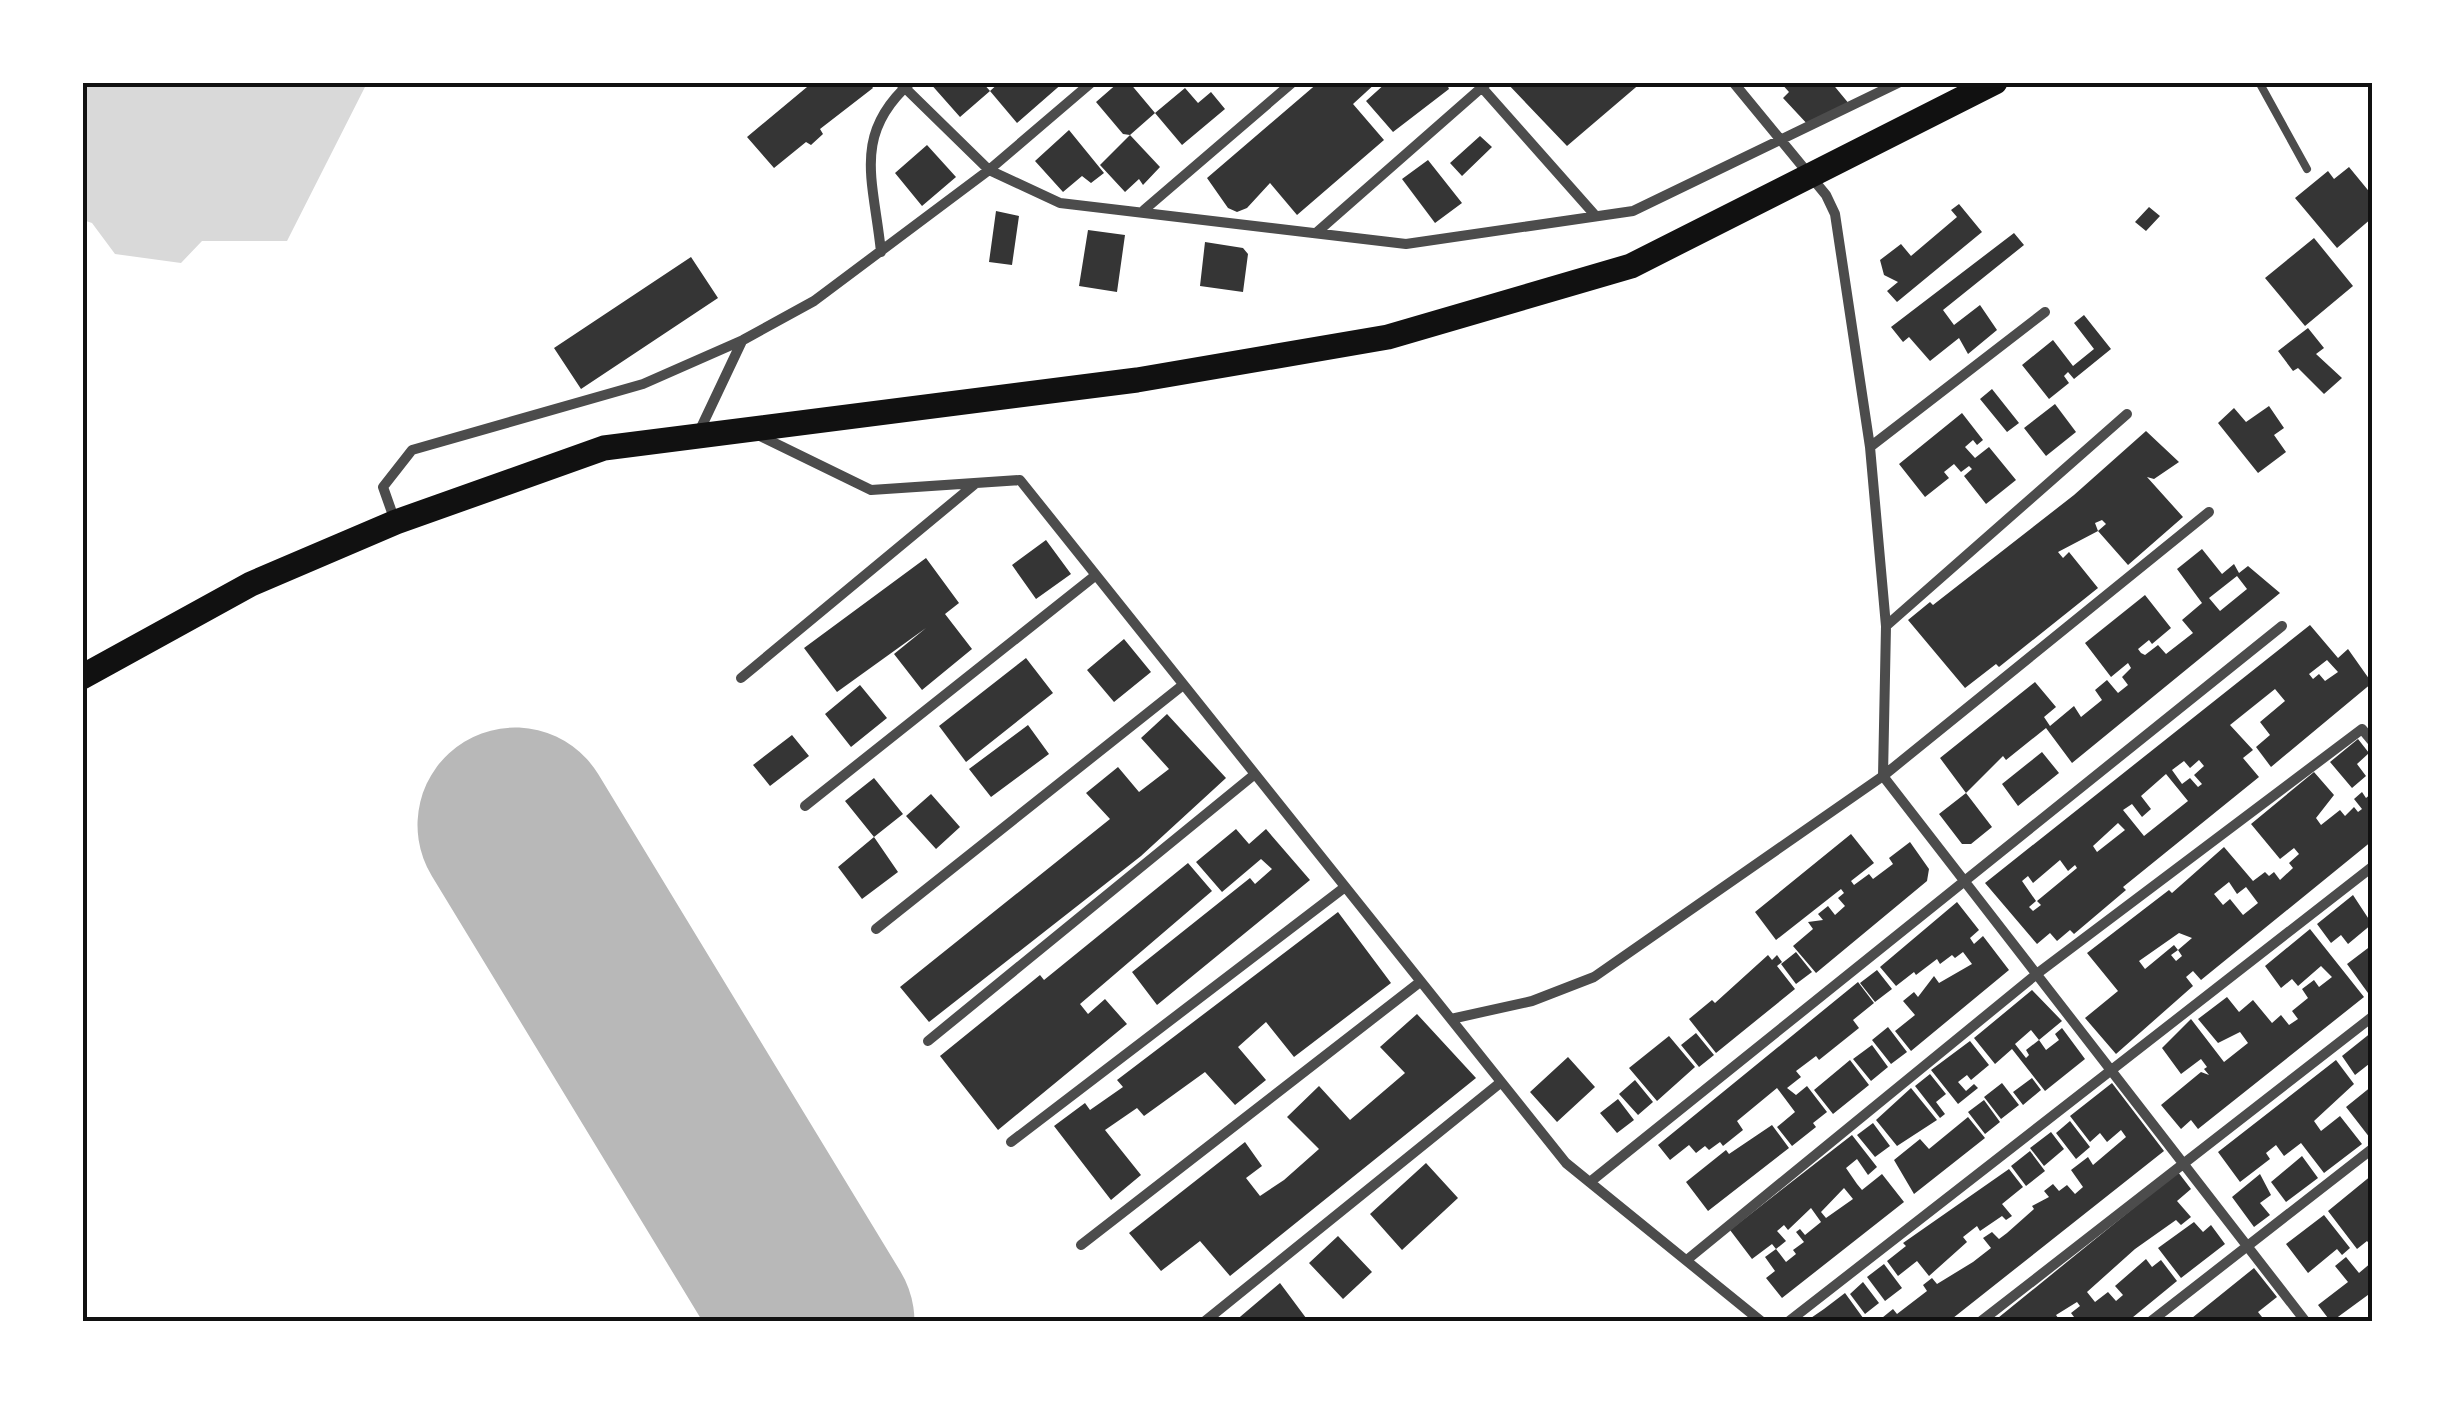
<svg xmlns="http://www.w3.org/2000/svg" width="2455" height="1404" font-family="'Nunito Sans',sans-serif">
	<rect width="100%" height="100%" fill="#fff"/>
	<path fill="#d9d9d9" d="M82,83L83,82L367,83L287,241H202L181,263L115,254L92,223L83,220Z"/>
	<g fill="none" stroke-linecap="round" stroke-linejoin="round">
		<path stroke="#b8b8b8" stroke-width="195" d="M515,825L817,1322"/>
	</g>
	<path fill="#353535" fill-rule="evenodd" d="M813,82H869L873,88L820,129L823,134L811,145L806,142L774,168L747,137Z
		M929,82H982L990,91L1000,82H1064L1017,123L990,91L960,117Z
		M1119,82H1129L1155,113L1130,135L1123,134L1096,102Z
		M1319,82H1377L1353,104L1384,140L1297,215L1270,183L1247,208L1237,212L1228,208L1207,178Z
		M1387,82H1446L1449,89L1393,132L1366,101Z
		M1506,82H1642L1567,146Z
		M1780,82H1831L1850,105L1810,127L1783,98L1789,92Z
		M1185,88L1198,103L1211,92L1225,109L1182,145L1155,113Z
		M1069,130L1104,173L1091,183L1082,176L1063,192L1035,161Z
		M1130,135L1160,167L1143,185L1139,179L1125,192L1100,165Z
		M1480,136L1492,147L1462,176L1450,163Z
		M927,145L956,177L922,206L895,173Z
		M1428,160L1462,203L1435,223L1402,179Z
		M2349,167L2372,195V218L2337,248L2295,198L2328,171L2334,179Z
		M1959,204L1982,232L1897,302L1887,291L1898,282L1884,275L1880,260L1901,244L1911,256L1957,217L1951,210Z
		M2149,207L2160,216L2146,231L2135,222Z
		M996,211L1019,216L1012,265L989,262Z
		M1088,230L1125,235L1117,292L1079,286Z
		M2014,233L2024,245L1943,310L1954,325L1980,305L1997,330L1968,354L1959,338L1930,361L1909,337L1903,342L1891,327Z
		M2314,238L2353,286L2305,326L2265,278Z
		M1205,242L1243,248L1248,254L1243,292L1200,286Z
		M691,257L718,298L581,389L554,348Z
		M2084,315L2111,349L2074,379L2068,372L2064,376L2069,383L2049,399L2022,365L2053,340L2073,366L2094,349L2074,323Z
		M2308,328L2324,348L2316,354L2342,378L2324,394L2298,368L2293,371L2278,351Z
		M1992,389L2019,423L2007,432L1980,399Z
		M2055,404L2076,432L2046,456L2024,428Z
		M2269,406L2284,428L2274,435L2286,452L2258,473L2218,423L2234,408L2246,422Z
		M1962,413L1983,440L1977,445L1973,440L1965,447L1975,458L1989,447L2016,480L1986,504L1964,476L1972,469L1969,466L1961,472L1954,464L1944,472L1949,478L1925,497L1899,464Z
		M2146,431L2179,462L2154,479L2147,477L2183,517L2128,565L2098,531L2106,524L2102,520L2095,523L2098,531L2058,552L2063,558L2069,552L2098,588L1999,667L1996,664L1965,688L1908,620L1930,602L1933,605L2074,495Z
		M1046,540L1071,574L1036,599L1012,565Z
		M2202,549L2222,574L2234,564L2239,573L2248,566L2280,593L2072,763L2046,728L2006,760L2003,756L1966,793L1940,758L2035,682L2056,707L2044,717L2050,726L2074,706L2081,717L2102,700L2095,690L2107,680L2118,693L2128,685L2122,677L2131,668L2128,663L2111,677L2085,643L2145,595L2171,628L2152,644L2149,640L2138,649L2141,653L2145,655L2158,645L2166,654L2193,633L2182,620L2202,603L2177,569ZM2237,576L2247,589L2220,611L2209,598Z
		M926,558L959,603L945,614L972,649L922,690L894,654L926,628L837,692L804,648Z
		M2310,625L2338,658L2348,649L2372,683L2271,767L2256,747L2270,735L2260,722L2285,701L2275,689L2230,725L2253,750L2243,758L2259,777L2123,887L2126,890L2074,934L2070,930L2057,941L2050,933L2037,944L1985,883ZM2327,660L2338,672L2325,681L2319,674L2313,679L2309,674ZM2199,760L2204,766L2194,775L2202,784L2198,787L2190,778L2182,784L2172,770L2184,761L2190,768ZM2166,774L2188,801L2144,836L2123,810L2132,804L2142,817L2151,809L2141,796ZM2118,823L2125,830L2097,852L2093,846ZM2060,860L2068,871L2075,865L2077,868L2037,901L2041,905L2033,911L2029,907L2036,901L2022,881L2028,876L2033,883Z
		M1124,639L1151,672L1114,702L1087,670Z
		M1026,658L1053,693L966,762L939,726Z
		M860,685L887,718L851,747L825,714Z
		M1167,714L1226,778L1141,856L929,1022L900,987L1110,819L1086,793L1118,767L1139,792L1169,769L1141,738Z
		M1028,725L1049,754L991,797L969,769Z
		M792,735L809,756L770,786L753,765Z
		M2358,739L2369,753L2357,764L2366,776L2352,788L2330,762Z
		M2042,752L2059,773L2018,806L2002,784Z
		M2314,772L2334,795L2316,818L2321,825L2340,810L2345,816L2354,807L2358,812L2362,809L2354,799L2362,792L2366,798L2372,793V841L2201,980L2193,971L2186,977L2193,986L2116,1054L2085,1018L2118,991L2087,953L2169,890L2172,893L2224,847L2253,881L2265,872L2269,876L2274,872L2280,880L2293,868L2289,863L2299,854L2294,848L2280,859L2251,824ZM2229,882L2237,894L2246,887L2258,903L2243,915L2230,899L2223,905L2214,894ZM2179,933L2192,938L2178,950L2182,956L2176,961L2171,955L2178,950L2174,945L2145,969L2139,961Z
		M874,778L903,814L874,837L898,872L862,899L838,867L874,837L845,801Z
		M1966,793L1992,827L1971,844H1962L1939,814Z
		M931,794L960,827L936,849L906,816Z
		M1236,829L1249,844L1266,829L1310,880L1157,1005L1132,972L1250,878L1255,884L1272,869L1261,859L1222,892L1196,862Z
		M1851,834L1874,863L1851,881L1854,885L1869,874L1873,879L1893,864L1889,858L1910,842L1929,869L1927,881L1816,973L1793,946L1813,929L1808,922L1823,920L1818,914L1828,906L1835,915L1845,906L1838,898L1844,893L1841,889L1776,940L1755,912Z
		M1188,863L1212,891L1080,1004L1088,1014L1105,999L1127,1024L998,1130L940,1056L1040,975L1044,980Z
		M2353,895L2372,924L2348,944L2341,935L2331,943L2317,924Z
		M1957,902L1979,930L1970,938L1974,944L1983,936L2009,970L1911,1051L1895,1031L1915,1015L1903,1001L1914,992L1918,997L1934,976L1939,983L1972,964L1963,952L1955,958L1952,955L1940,964L1937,959L1916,975L1914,972L1896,986L1880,967Z
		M1338,912L1391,983L1294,1057L1266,1022L1238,1047L1266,1080L1235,1105L1205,1072L1144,1116L1137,1108L1105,1130L1141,1175L1111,1200L1054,1126L1085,1103L1090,1110L1123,1087L1117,1080Z
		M2310,929L2364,997L2198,1129L2191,1120L2181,1129L2161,1105L2201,1072L2209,1075L2204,1069L2207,1067L2201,1059L2181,1074L2162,1048L2191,1019L2224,1062L2248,1043L2240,1032L2218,1043L2198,1019L2227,997L2239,1012L2253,1000L2272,1023L2281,1015L2289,1025L2298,1019L2292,1011L2308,998L2302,989L2314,980L2319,987L2332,977L2321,966L2298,986L2292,979L2281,988L2265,966Z
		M2372,945V989L2368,993L2347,964Z
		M1796,952L1812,972L1796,984L1781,964Z
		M1768,955L1772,960L1777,955L1782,962L1777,966L1795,989L1716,1053L1689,1019L1712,1000L1715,1003Z
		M1877,970L1892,989L1875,1002L1860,983Z
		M1858,982L1874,1003L1853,1020L1859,1028L1819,1060L1816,1056L1796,1071L1801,1077L1787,1088L1796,1095L1807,1086L1827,1112L1813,1123L1816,1127L1792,1146L1777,1127L1795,1112L1777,1088L1737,1121L1743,1130L1723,1146L1720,1142L1709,1150L1705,1146L1696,1153L1689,1145L1670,1160L1658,1145Z
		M2032,990L2062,1021L2039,1040L2046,1050L2059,1040L2055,1034L2062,1028L2085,1059L2045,1091L2012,1049L1995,1064L1974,1038ZM2031,1030L2039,1040L2026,1050L2029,1055L2026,1058L2015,1044Z
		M1417,1014L1476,1078L1230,1276L1200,1241L1161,1271L1129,1233L1245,1142L1262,1166L1246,1178L1260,1196L1284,1180L1319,1149L1287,1117L1319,1086L1350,1120L1405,1073L1380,1047Z
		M1888,1027L1907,1052L1891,1064L1872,1040Z
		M2372,1032V1068L2369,1064L2355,1075L2342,1056Z
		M1696,1033L1714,1055L1699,1067L1681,1045Z
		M1669,1036L1695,1067L1657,1101L1629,1068Z
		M1970,1041L1989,1065L1971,1080L1967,1075L1958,1082L1966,1091L1974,1084L1978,1088L1958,1104L1931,1070Z
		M1872,1045L1888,1067L1871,1081L1853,1059Z
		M1568,1057L1595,1087L1557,1122L1530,1092Z
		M1850,1060L1869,1085L1833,1114L1814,1090Z
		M2336,1060L2354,1084L2314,1121L2321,1131L2340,1116L2362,1144L2324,1173L2301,1143L2284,1156L2276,1145L2266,1153L2270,1159L2240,1182L2218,1152Z
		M1930,1074L1946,1094L1936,1102L1945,1114L1940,1118L1915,1086Z
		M2032,1078L2041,1090L2023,1105L2013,1092Z
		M1635,1080L1653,1102L1638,1115L1619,1094Z
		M2002,1083L2019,1105L2001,1119L1984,1097Z
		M2112,1083L2164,1151L1948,1322H1877L1893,1309L1897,1314L1927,1291L1923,1285L1932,1278L1937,1284L1973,1262L1991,1248L1983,1238L1992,1232L1999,1239L2007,1233L2034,1209L2032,1206L2049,1197L2044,1191L2053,1184L2059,1191L2067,1185L2075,1194L2083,1187L2071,1170L2088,1157L2093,1165L2126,1137L2121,1130L2107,1142L2100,1133L2090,1142L2070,1116Z
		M2372,1086V1136L2370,1138L2346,1107Z
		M1911,1088L1937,1120L1897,1146L1876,1120Z
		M1618,1099L1634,1120L1617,1133L1600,1113Z
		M1984,1100L2000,1122L1985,1134L1968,1112Z
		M1968,1117L1985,1138L1914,1194L1894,1160L1920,1139L1929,1149Z
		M2070,1121L2090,1147L2076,1159L2056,1133Z
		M1873,1123L1890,1146L1875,1157L1857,1135Z
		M1772,1125L1789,1148L1708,1211L1686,1182L1726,1150L1729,1154Z
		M2051,1132L2064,1149L2044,1166L2030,1148Z
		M1852,1135L1877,1167L1868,1175L1857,1159L1846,1168L1857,1184L1862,1190L1882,1174L1904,1202L1782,1298L1766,1278L1775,1271L1765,1257L1776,1249L1786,1262L1796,1254L1793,1250L1804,1242L1796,1232L1800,1229L1805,1235L1821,1222L1811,1208L1788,1230L1784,1225L1777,1231L1786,1241L1776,1249L1772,1244L1752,1259L1730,1230ZM1844,1188L1853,1199L1826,1218L1821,1212Z
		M2030,1151L2045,1171L2026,1186L2011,1166Z
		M2302,1156L2318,1178L2286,1202L2271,1182Z
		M1426,1163L1458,1198L1402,1250L1370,1214Z
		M2009,1169L2023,1187L2002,1204L2012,1216L2006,1220L2002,1216L1980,1231L1977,1226L1963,1237L1967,1242L1929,1276L1917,1261L1898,1276L1887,1261L1906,1246L1903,1243Z
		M2178,1172L2191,1189L2177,1201L2191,1217L2181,1225L2176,1220L2135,1249L2087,1292L2095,1302L2108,1292L2116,1301L2123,1295L2115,1286L2146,1259L2152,1267L2161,1260L2177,1281L2127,1322H2070L2074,1317L2071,1313L2080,1306L2077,1302L2056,1315L2061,1322H1993Z
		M2260,1174L2271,1195L2260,1203L2270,1215L2254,1227L2232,1197Z
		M2372,1175V1247L2367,1241L2357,1249L2328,1211Z
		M2324,1215L2350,1248L2342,1255L2337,1249L2308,1273L2286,1244Z
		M2194,1222L2203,1232L2211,1225L2225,1244L2181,1278L2158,1248Z
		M1338,1236L1372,1272L1343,1299L1309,1263Z
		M2346,1257L2359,1273L2372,1262V1292L2331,1322L2318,1305L2348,1282L2335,1266Z
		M1884,1264L1902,1288L1885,1301L1867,1277Z
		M2254,1268L2277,1297L2258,1312L2266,1322H2187Z
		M1863,1282L1879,1303L1865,1314L1850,1294Z
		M1280,1283L1309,1322H1234Z
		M1845,1293L1866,1322H1805L1824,1309Z"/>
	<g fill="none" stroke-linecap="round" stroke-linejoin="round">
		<path stroke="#4c4c4c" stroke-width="8" d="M2259,82L2307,169"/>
		<path stroke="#4c4c4c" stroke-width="10" d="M899,82L989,170L1060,203L1406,244L1633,211L1900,82
			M1477,82L1594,214
			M1733,82L1826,195L1835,214L1870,447L1886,626L1883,776L2306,1322
			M1144,210L1293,82
			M1316,233L1488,82
			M881,252C874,181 851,135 911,82
			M698,434L742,341
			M756,434L871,490L1020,480L1566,1163L1762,1322
			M1870,447L2045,312
			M395,521L383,487L412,450L643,384L743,340L814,301L989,170L1092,82
			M1886,626L2127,414
			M741,678L975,484
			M805,806L1096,575
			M876,929L1183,685
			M1451,1019L1532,1001L1594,977L1883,776L2209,512
			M928,1041L1255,774
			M1011,1142L1345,887
			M1590,1182L2282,626
			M1081,1245L1420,982
			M1688,1259L2038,973L2362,729L2372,741
			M1204,1322L1500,1083
			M1788,1322L2372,867
			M1980,1322L2372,1017
			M2150,1322L2372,1149"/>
		<path stroke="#111" stroke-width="25" d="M82,677L251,584L396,522L604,448L1137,380L1388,337L1631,266L1995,82"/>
	</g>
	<rect width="2455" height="1404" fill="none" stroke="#ffffff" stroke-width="170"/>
	<rect x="85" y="85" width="2285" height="1234" fill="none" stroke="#111" stroke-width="4"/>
</svg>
